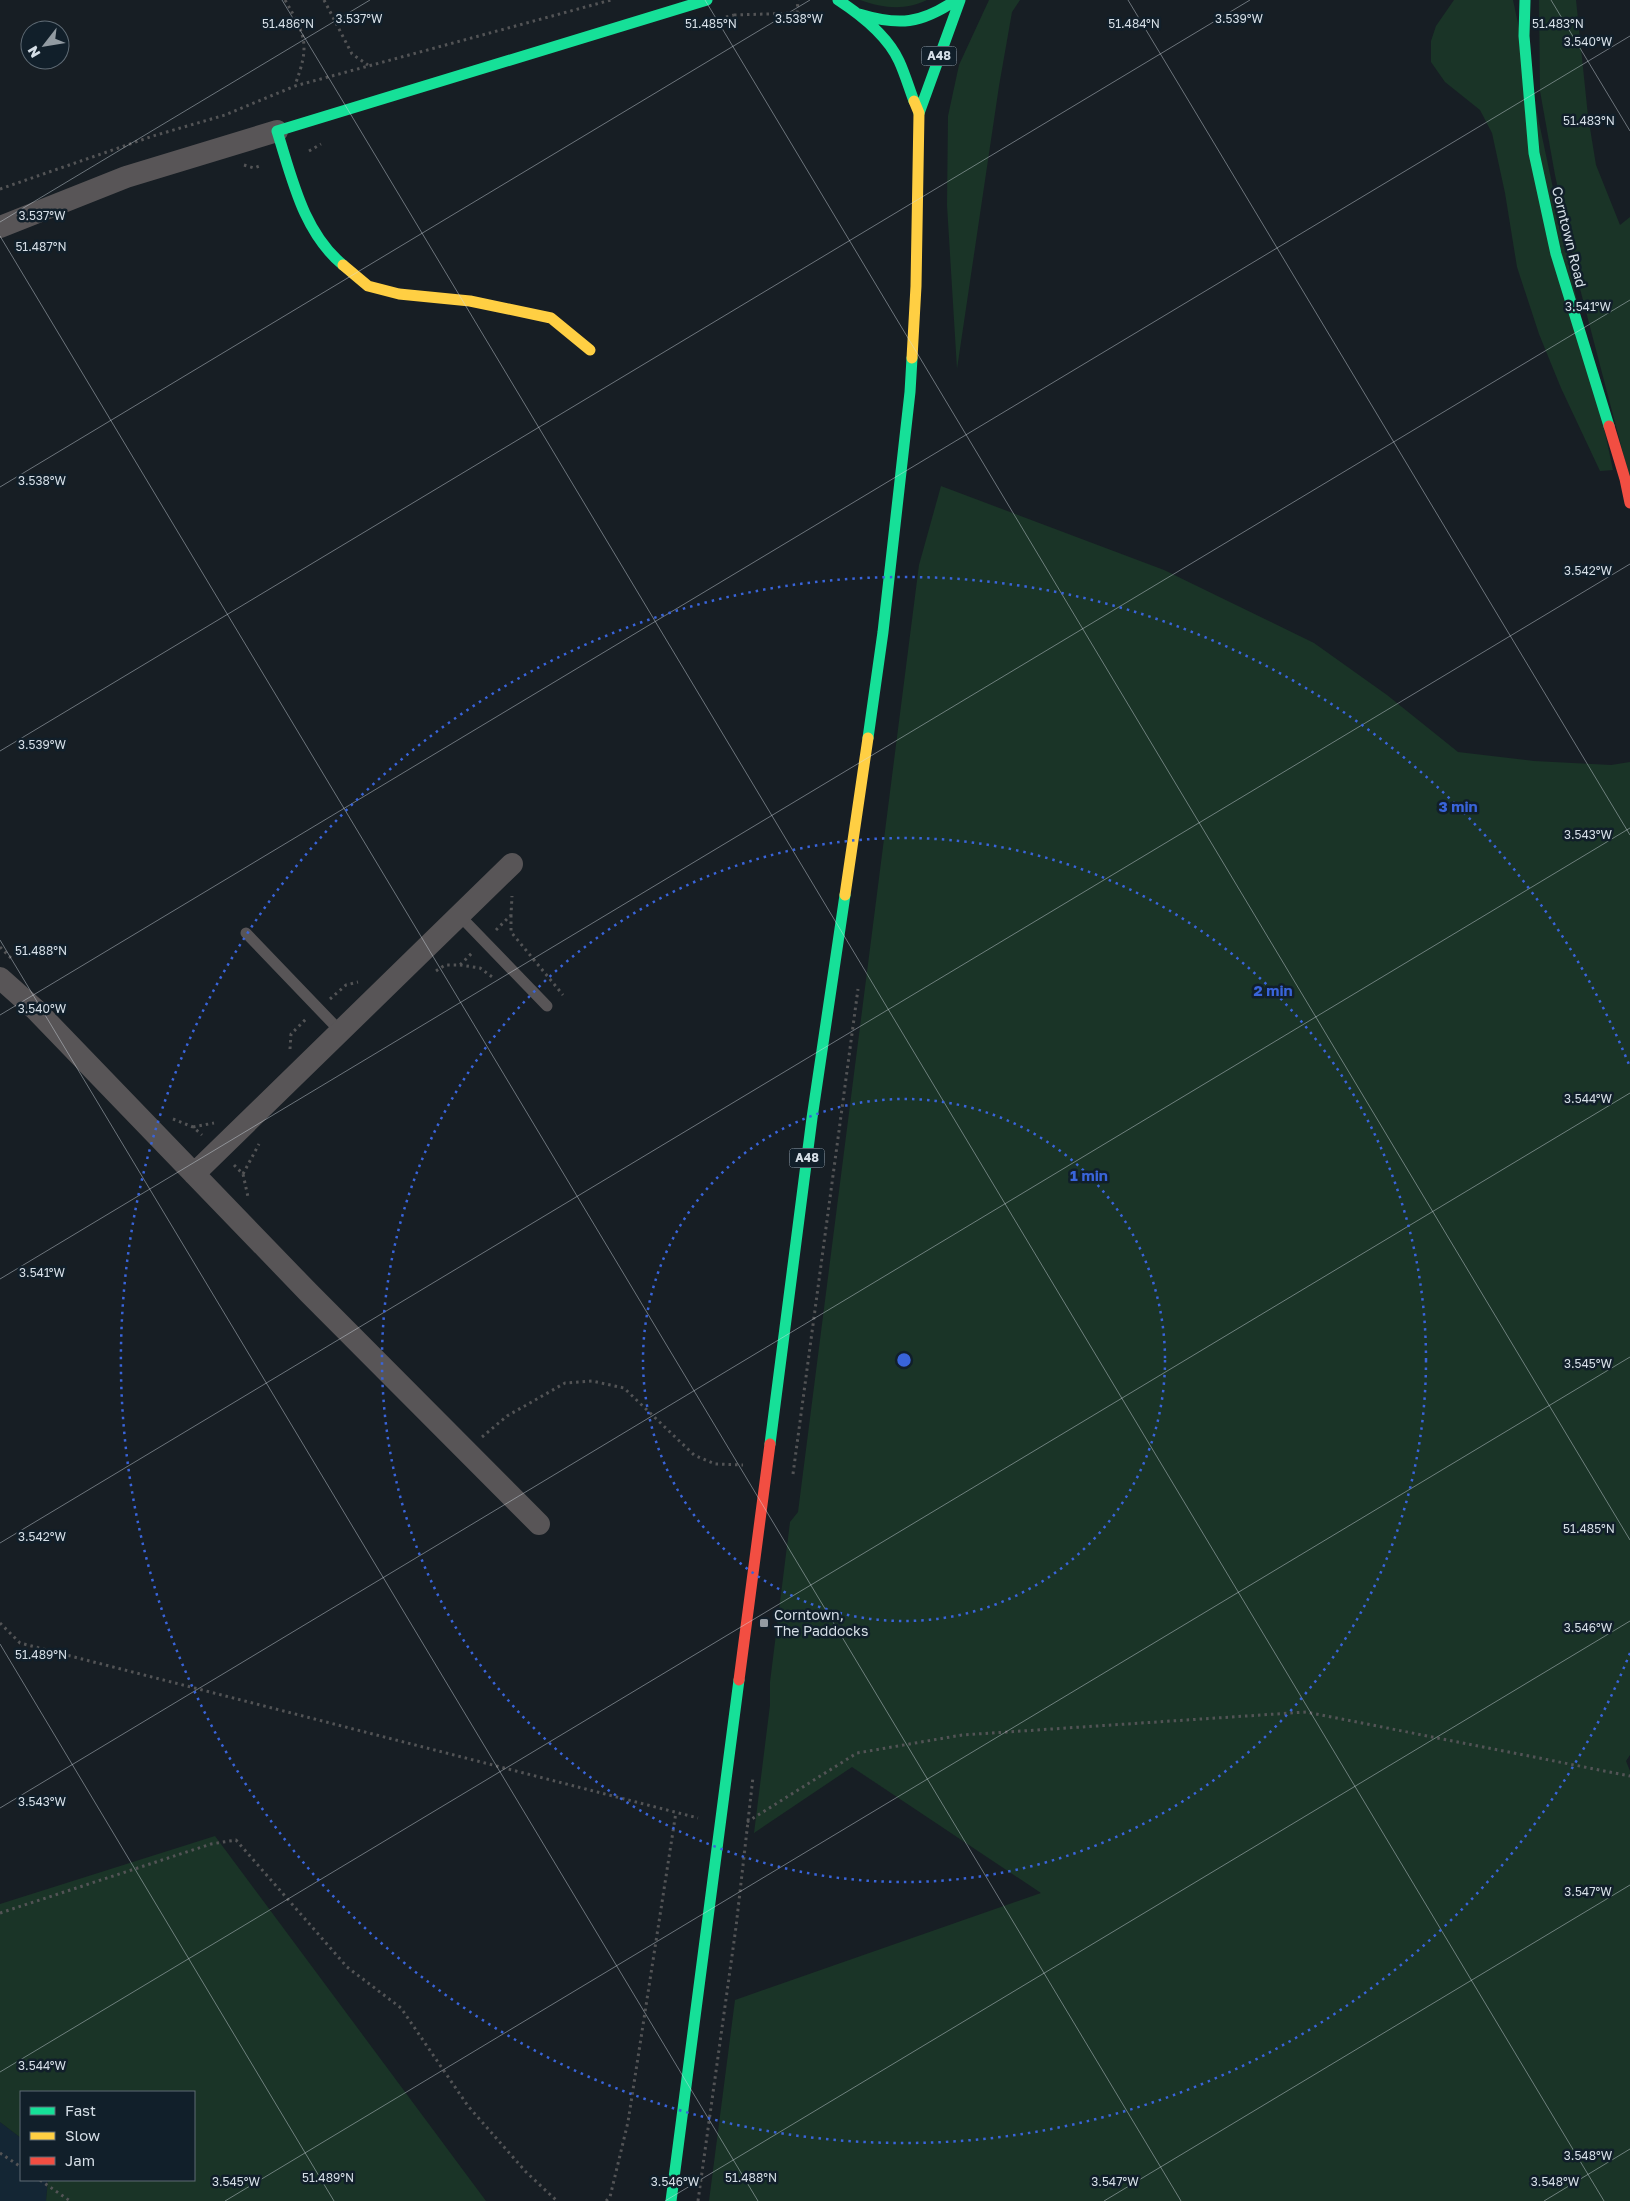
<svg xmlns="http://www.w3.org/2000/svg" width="1630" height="2201" font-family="'Golos Text',sans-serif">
	<rect width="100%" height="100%" fill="#171e24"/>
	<path fill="#142634" d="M0,2122L21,2138V2180H48L46,2201H0Z"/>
	<path fill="#1a3427" d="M860,0H927C904,11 883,8 860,0Z
		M989,0H1020L1012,12L999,86L957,369L947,205L948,116L959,65Z
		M1454,0H1513L1613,470L1600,471L1561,388L1539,334L1517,267L1505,193L1492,133L1480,110L1445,82L1431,62V41L1436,26Z
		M1539,0H1576L1588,116L1596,165L1620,225L1630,217V480L1578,281L1555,175L1540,91Z
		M941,486L1164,570L1314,643L1387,695L1458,752L1534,761L1611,765L1630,762V1755L1626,1761L1630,1771V2201H709L735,2000L1041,1893L852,1767L754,1833L770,1705V1682L790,1522L798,1512L919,565Z
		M215,1836L486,2201H46L48,2180H194V2092H21V2138L0,2122V1904Z"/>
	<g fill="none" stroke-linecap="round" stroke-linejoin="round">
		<path stroke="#535456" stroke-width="3" stroke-dasharray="2.5 4" stroke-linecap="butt" d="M285,0C306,36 310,45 295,85
			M324,0L352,54L368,65
			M797,13L798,0
			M734,15L797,13L820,17
			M726,17L734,15
			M309,151L321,144
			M244,165L254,168L262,165
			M0,189L153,136L225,115L295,86L611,0
			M511,915V932L563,995
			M496,930L511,915L512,896
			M0,947L11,958
			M460,965L480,968L495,979
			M436,971L445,965H460L473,952
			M330,999L346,985L358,982
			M290,1049L291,1034L306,1019
			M173,1119L193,1127L202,1135
			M193,1127L214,1123
			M234,1165L243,1174L248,1197
			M243,1174L259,1144
			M482,1437L507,1416L565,1383L592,1381L624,1388L694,1455L715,1464L743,1465
			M793,1474L858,989
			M0,1623L20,1643L698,1818
			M747,1822L857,1753L962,1735L1306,1712L1630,1776
			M0,1913L211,1844L236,1840L347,1967L401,2008L468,2106L526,2172L557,2201
			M0,2153L21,2167
			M40,2180L70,2201
			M606,2201L610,2197L628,2122L676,1812
			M698,2201L736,1927L753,1777"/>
		<path stroke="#585557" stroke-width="11" d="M459,915L547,1006
			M246,933L340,1031"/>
		<path stroke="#585557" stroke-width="22" d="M0,227L126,177L277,131
			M0,978L36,1010L309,1293L539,1524
			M194,1174L512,864"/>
		<path stroke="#16e098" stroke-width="11" d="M838,0C861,15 887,35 899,61C905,74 909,88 914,101
			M1525,0L1524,36L1534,153L1556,254L1609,426
			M859,14C899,26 921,24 956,0
			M919,113L960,0
			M343,265C303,232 292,178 277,131L707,0
			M868,738L883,632L910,392L912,358
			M770,1444L812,1118L845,895
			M671,2201L739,1680"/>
		<path stroke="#ffcf43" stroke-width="11" d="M343,265L368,286L399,294L470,301L551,318L590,350
			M912,358L916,286L919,113L914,101
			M845,895L868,738"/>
		<path stroke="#f24e42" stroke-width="11" d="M1609,426L1625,479L1630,503
			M739,1680L770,1444"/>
	</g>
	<path fill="none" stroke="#d5dee6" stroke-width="1" stroke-opacity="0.45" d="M282,0L1604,2201M705,0L1630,1540M1128,0L1630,835M1551,0L1630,131M0,222L370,0M0,236L1181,2201M0,487L810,0M0,751L1250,0M0,940L758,2201M0,1015L1630,36M0,1279L1630,300M0,1543L1630,564M0,1644L334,2201M0,1808L1630,828M0,2072L1630,1093M225,2201L1630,1357M665,2201L1630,1621M1104,2201L1630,1885M1544,2201L1630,2149"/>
	<g fill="none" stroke="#3964da" stroke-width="2.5" stroke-dasharray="2.5 5">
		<circle cx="904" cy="1360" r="261"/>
		<circle cx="904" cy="1360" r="522"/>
		<path d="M1630 1653A783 783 0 1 1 1630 1067"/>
	</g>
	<rect fill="#929ba2" stroke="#111f2a" stroke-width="2" x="759" y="1618" width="10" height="10" rx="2.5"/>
	<g text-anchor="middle" stroke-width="5" stroke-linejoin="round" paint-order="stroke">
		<g fill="#111f2a" stroke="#9aa5ae" stroke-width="1">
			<rect x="921.5" y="46.5" width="35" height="19" rx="4"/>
			<rect x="789.5" y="1148.5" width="35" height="19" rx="4"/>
		</g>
		<g font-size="12" font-weight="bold" fill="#d5dee6">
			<text x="939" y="60">A48</text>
			<text x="807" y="1162">A48</text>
		</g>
		<g font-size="14" fill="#d5dee6" stroke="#111f2a">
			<text transform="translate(1569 237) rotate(76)" y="5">Corntown Road</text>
		</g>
		<g font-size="14" fill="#d5dee6" stroke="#111f2a" text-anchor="start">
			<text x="774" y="1620">Corntown,<tspan x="774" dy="16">The Paddocks</tspan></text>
		</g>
	</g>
	<g font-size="12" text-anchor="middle" fill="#d5dee6" stroke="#111f2a" stroke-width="5" stroke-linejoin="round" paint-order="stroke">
		<text x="799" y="23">3.538°W</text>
		<text x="359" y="23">3.537°W</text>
		<text x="1239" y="23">3.539°W</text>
		<text x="1558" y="28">51.483°N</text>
		<text x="288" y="28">51.486°N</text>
		<text x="711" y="28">51.485°N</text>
		<text x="1134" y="28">51.484°N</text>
		<text x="1588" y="46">3.540°W</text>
		<text x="1589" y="125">51.483°N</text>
		<text x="42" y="220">3.537°W</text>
		<text x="41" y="251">51.487°N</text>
		<text x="1588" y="311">3.541°W</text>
		<text x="42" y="485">3.538°W</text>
		<text x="1588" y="575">3.542°W</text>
		<text x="42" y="749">3.539°W</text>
		<text x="1588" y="839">3.543°W</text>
		<text x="41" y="955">51.488°N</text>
		<text x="42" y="1013">3.540°W</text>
		<text x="1588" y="1103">3.544°W</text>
		<text x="42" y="1277">3.541°W</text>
		<text x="1588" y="1368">3.545°W</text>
		<text x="1589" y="1533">51.485°N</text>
		<text x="42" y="1541">3.542°W</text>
		<text x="1588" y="1632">3.546°W</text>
		<text x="41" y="1659">51.489°N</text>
		<text x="42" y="1806">3.543°W</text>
		<text x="1588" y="1896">3.547°W</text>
		<text x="42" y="2070">3.544°W</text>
		<text x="1588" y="2160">3.548°W</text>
		<text x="328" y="2182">51.489°N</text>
		<text x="751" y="2182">51.488°N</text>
		<text x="236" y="2186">3.545°W</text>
		<text x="675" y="2186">3.546°W</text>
		<text x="1115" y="2186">3.547°W</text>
		<text x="1555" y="2186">3.548°W</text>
	</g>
	<circle cx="904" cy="1360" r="8" fill="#3964da" stroke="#111f2a" stroke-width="2.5"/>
	<g font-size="15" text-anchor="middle" font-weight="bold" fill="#3964da" stroke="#111f2a" stroke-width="5" stroke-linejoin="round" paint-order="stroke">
		<text x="1458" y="812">3 min</text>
		<text x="1273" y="996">2 min</text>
		<text x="1089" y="1181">1 min</text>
	</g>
	<rect x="20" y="2091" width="175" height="90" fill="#111f2a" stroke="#5f6b75"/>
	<rect x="30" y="2107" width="25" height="8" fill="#16e098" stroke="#5f6b75"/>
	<text x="65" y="2116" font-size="15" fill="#d5dee6">Fast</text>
	<rect x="30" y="2132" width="25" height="8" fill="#ffcf43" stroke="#5f6b75"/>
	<text x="65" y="2141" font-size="15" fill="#d5dee6">Slow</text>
	<rect x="30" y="2157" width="25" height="8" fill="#f24e42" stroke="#5f6b75"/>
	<text x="65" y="2166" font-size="15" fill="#d5dee6">Jam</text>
	<g transform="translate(45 45) rotate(239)"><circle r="24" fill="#111f2a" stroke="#5f6b75"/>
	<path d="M0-4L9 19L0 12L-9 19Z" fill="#929ba2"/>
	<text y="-8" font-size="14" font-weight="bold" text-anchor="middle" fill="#d5dee6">N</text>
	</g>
</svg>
